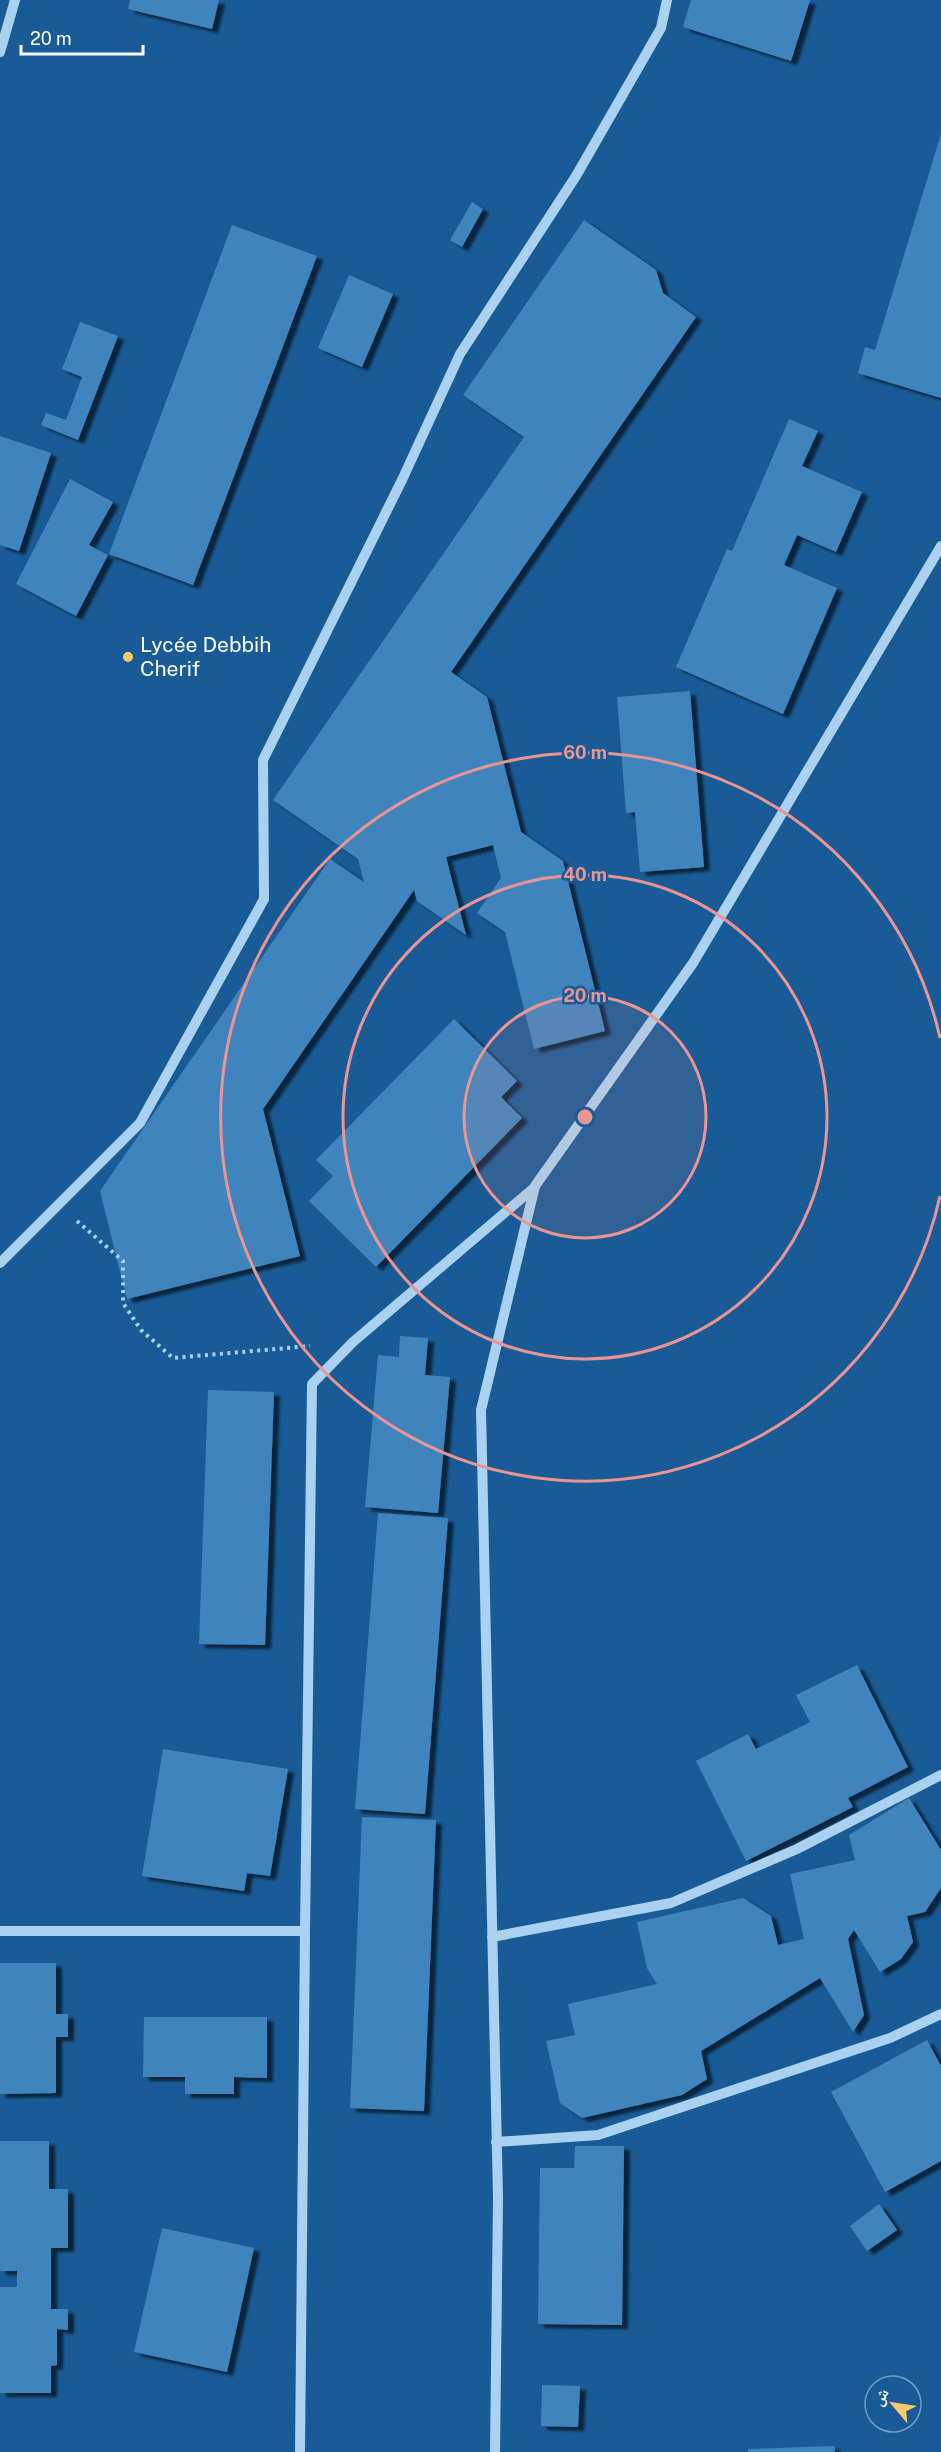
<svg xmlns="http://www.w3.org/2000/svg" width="941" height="2452" font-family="'Public Sans','Noto Naskh Arabic',sans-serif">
	<defs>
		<filter id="shadow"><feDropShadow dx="6" dy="4" stdDeviation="1.5" flood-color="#0009"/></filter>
	</defs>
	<rect width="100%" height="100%" fill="#195b96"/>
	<path fill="#4184bd" filter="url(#shadow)" d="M130,0H219L212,29L128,9Z
		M691,0H810L791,61L683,27Z
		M941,134V398L858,373L865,347L875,350Z
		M472,202L483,209L462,247L450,240Z
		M584,220L656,270L663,293L696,317L451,672L487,697L521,832L563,861L605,1031L534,1049L505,932L477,913L501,878L493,845L446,857L466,935L417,901L414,890L263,1109L300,1256L127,1299L100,1191L330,859L364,882L358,859L273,800L524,437L463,395Z
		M232,225L317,256L193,585L109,554Z
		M349,275L393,294L362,367L318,348Z
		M80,322L118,336L78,440L41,425L46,413L66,420L82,377L62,369Z
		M789,419L818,431L802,466L862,492L836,552L797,535L784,565L837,588L783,714L676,667L727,549L732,551Z
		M0,436L51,453L19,551L0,545Z
		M70,479L113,502L89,545L108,555L76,616L16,584Z
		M690,691L704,867L640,872L635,812L626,813L617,697Z
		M454,1019L517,1081L501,1097L522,1118L376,1267L309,1201L333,1176L316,1160Z
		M400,1336L428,1338L425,1375L450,1377L438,1513L365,1507L378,1355L399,1357Z
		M208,1390L274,1392L265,1645L199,1644Z
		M378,1513L448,1518L425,1814L355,1809Z
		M857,1665L908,1767L848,1798L853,1807L746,1861L696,1761L748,1734L756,1749L810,1722L796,1695Z
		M163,1749L288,1769L270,1876L247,1873L244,1891L142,1876Z
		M909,1798L941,1850V1888L925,1912L907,1916L913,1942L901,1959L880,1972L854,1930L848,1939L864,2015L853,2032L820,1978L701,2051L707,2079L682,2095L582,2118L560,2103L546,2041L575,2035L568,2004L657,1984L647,1968L637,1922L743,1898L771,1916L778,1945L804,1939L790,1874L855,1860L849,1835Z
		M362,1817L436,1820L424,2111L350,2108Z
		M0,1963H56V2014H68V2037H56V2093L0,2094Z
		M144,2017H267V2078L234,2077V2094H185V2077H143Z
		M927,2040L941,2066V2161L885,2192L831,2092Z
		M0,2141H49V2189H68V2248H51V2309H68V2330L57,2329V2365L51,2366V2393H0V2287H17V2271H0Z
		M575,2146H624L622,2325L538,2324L540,2168H574Z
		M879,2204L897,2230L867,2251L850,2226Z
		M162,2228L254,2248L227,2372L134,2352Z
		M542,2385L580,2386L578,2427L541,2426Z
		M834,2446L835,2452H748V2449Z"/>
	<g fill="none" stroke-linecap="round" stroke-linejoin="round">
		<path stroke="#abd1f0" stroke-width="4" stroke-dasharray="3 4.5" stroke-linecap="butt" d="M77,1221L123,1261V1303L141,1330L173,1358L310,1346"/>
		<path stroke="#abd1f0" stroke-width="10" d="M0,52L15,0
			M0,1263L140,1123L264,899L263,760L402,480L460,354L576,176L661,28L667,0
			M0,1931H305L312,1384L353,1342L535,1187
			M492,1937L671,1903L797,1849L941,1775
			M496,2142L598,2135L890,2038L941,2014
			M300,2452L305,1931
			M495,2452L498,2198L481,1410L535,1186L693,963L941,546"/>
	</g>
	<circle cx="585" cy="1117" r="121" fill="#ea9494" fill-opacity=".12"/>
	<g fill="none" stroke="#ea9494" stroke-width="3">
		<circle cx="585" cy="1117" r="121"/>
		<circle cx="585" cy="1117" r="242"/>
		<path d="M940 1196A364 364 0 1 1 940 1038"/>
	</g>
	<circle fill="#ffc66a" stroke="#195b96" stroke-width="2" cx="128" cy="657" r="6"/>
	<g text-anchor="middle" stroke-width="5" stroke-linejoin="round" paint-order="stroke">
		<g font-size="21" fill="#fff" stroke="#195b96" text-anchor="start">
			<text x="140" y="652">Lycée Debbih<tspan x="140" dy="24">Cherif</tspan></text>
		</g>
	</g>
	<circle cx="585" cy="1117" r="9" fill="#ea9494" stroke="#195b96" stroke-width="3"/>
	<g font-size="18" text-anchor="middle" font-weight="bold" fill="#ea9494" stroke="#195b96" stroke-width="5" stroke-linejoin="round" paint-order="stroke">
		<text x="585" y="759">60 m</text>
		<text x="585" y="881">40 m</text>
		<text x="585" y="1002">20 m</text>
	</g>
	<g transform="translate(893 2404) rotate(299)"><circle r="28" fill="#195b96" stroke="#759dc0" stroke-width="1.5"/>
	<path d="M0-4.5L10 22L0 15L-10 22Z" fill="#ffc66a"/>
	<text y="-9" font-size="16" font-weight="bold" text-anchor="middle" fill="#ffffff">ش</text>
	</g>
	<path d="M21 45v9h122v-9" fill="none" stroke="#ffffff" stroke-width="3"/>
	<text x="30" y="45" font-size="18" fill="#ffffff" stroke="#195b96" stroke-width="4.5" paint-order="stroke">20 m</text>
</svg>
